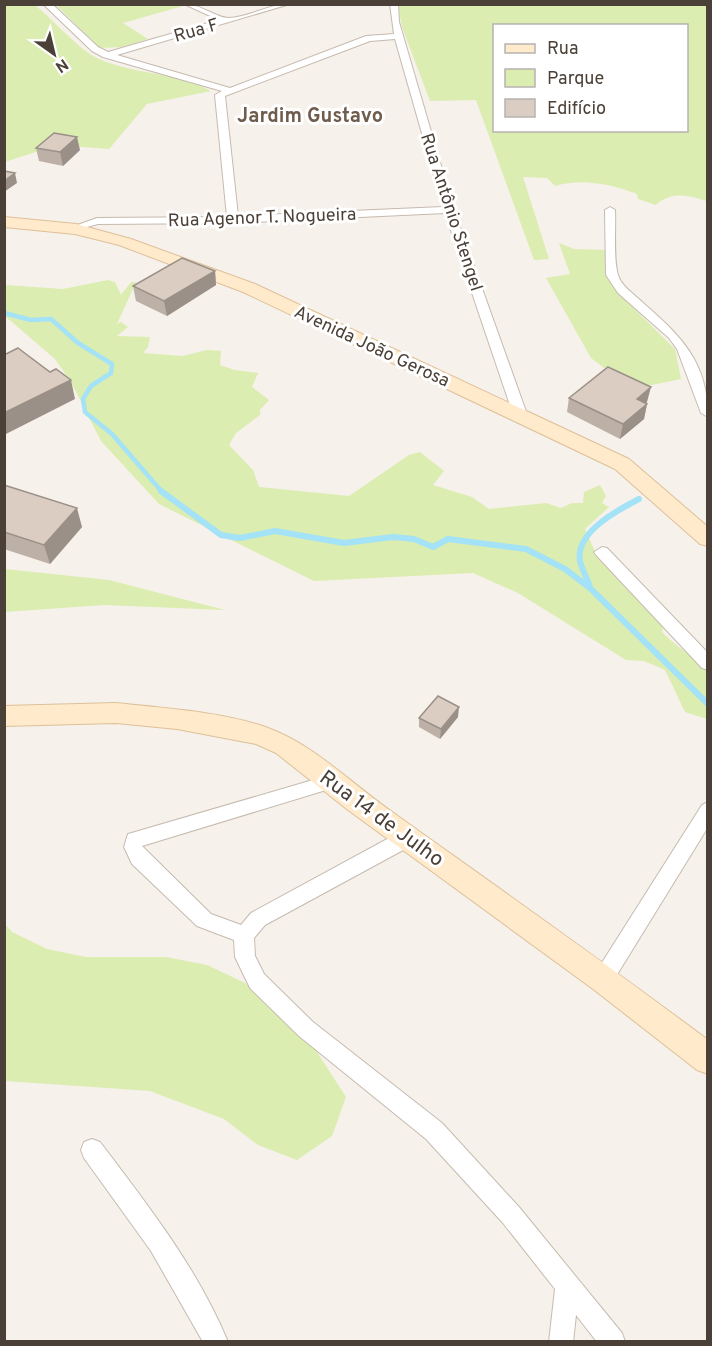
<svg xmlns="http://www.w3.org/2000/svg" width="712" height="1346" font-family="Overpass,sans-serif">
	<rect width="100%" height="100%" fill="#f6f1ea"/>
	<path fill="#dbedb0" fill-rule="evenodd" d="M180,4L183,6L123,23L148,39L122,47L100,48L56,5Z
		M4,5H35C51,18 78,48 95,57C130,75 176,71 211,91L147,104L109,149L57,145L5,162Z
		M398,5H707V201C689,195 670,191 656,205L638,199L637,194C611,184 582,178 555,186L547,178L523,177L549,259L534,260L476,100L430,101L402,27ZM494,26H686V130H494Z
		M559,243L574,249L606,250L617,292L675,349L681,379L632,389L591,358L546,278L570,274Z
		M108,280L115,282L121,295L131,282H136L117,324L121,322L128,327L117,336L150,337L148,347L143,353L183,356L207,350L221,351L220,365L235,370L258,373L252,387L269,400L260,410V415L236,433L229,445L253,470L259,487L349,496L409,455L420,452L444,471L433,485L472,497L489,509L546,503L561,508L572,503H583L584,492L600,485L606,496L602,503L609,507L585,529L595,552L664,625L662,632C675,646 692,655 707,669V719L685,712L665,670L644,661L626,660L518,593L473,573L314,581L159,504L101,441L71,382L55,359L5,316V285L63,289Z
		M5,569L109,580L225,610L104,605L5,612Z
		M4,923L12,932L47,949L86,957H166L207,965L245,983L270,1009L304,1032L346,1097L332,1136L297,1160L258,1145L224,1119L150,1091L5,1081Z"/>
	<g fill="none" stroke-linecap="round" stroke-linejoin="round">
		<path stroke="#a3e2f7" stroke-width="4.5" d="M4,313L31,320L51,319L78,343L112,364L111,373L91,386L83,399L85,412L112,434L163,493"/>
		<path stroke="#a3e2f7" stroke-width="6" d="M161,491L221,535L240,538L275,531L344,543L393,537L414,539L433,547L448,539L526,549L565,569L590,588
			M639,499C618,510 575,532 580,561C582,571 588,578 590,588L708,704"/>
		<g stroke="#c6baaf" stroke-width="2">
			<path id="street" d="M43,4H52L98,47L108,52L219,20L184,4C201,4 216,18 229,18C250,17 268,4 290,4L117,55L230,88L366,36L394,34L390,4H398L399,22L454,210L528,417L526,420H516L514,417L445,213L233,223L98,224L72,231V227L97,218L227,217L215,95L222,91L103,57L92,51ZM395,39L443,207L238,216L225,96L370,41Z
				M610,207L615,210C616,228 613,258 618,275C621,286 634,294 642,302C681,336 708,362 708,417L701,413L677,349L669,338L618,293L606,275L605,210Z
				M602,547L607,548L708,653V670L702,668L597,556L594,552Z
				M330,775L336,777L339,782L336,787L142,846L211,914L241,925L251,913L402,831L409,829L416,831L418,837L416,843L265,925L254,938L255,956L264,974L313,1022L442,1123L519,1207L622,1333L625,1342H597L576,1315L573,1342H549L555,1289L503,1223L426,1139L299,1036L250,988L235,957L234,940L197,926L132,864L124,847L128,834L135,832Z
				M708,802V827L610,986L603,989L596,986L593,979L596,972L702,805Z
				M92,1139L100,1142C147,1204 198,1269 228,1342H203L151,1251L84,1158L81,1150L84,1142Z"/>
		</g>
		<g stroke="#ddc099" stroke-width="2">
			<path id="secondary" d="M4,217L76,224L131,239L255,284L629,459L708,527V546L700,544L615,469L243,292L119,245L75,234L4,227Z
				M116,703C161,708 226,712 268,728C315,745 354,786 395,814C500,889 605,963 708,1040V1074L697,1070L593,989L348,810L276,753L256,744L177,729L116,723L4,726V706Z"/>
		</g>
		<use href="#street" fill="#fff" fill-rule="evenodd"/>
		<use href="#secondary" fill="#ffeacc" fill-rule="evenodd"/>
	</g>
	<path fill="#bdb0a7" d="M36,148L80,150L63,166L39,161Z
		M215,271L216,285L167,316L136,301L133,286Z
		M569,398L647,402L646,403L647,404L644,419L620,439L567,412Z
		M4,485L82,527L50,564L4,549Z
		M458,717L440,739L419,727V718Z"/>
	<path fill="#9a9088" d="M77,137L80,150L63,166L60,152Z
		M15,173L17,183L4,192V181Z
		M215,271L216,285L167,316L164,301Z
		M71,380L75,399L4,435V413Z
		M651,387L647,402L633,413L637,399Z
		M647,404L644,419L620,439L623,424Z
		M77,508L82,527L50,564L44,545Z
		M459,707L458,717L440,739L441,729Z"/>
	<path fill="#dccdc2" stroke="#9a9088" stroke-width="1.5" d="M54,133L77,137L60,152L36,148Z
		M4,171L15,173L4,181Z
		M182,258L215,271L164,301L133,286Z
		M18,348L50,372L56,369L71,380L4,413V355Z
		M608,367L651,387L637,399L647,404L623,424L569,398Z
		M4,485L77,508L44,545L4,532Z
		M438,696L459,707L441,729L419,718Z"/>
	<g text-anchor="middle" stroke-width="6" stroke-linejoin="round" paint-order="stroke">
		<g font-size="18" fill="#4b4037" stroke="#fff">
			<text transform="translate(196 30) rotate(-16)" y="6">Rua F</text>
			<text transform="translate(452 212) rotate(72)" y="6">Rua Antônio Stengel</text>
			<text transform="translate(262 217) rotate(-2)" y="6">Rua Agenor T. Nogueira</text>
			<text transform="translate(372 346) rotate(25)" y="6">Avenida João Gerosa</text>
		</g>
		<g font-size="20" font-weight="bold" fill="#6f5c4d" stroke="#fff">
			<text x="310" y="122">Jardim Gustavo</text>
		</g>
		<g font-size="21" fill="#4b4037" stroke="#fff">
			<text transform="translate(382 818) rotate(36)" y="7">Rua 14 de Julho</text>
		</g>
	</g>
	<rect width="712" height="1346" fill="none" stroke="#4b4037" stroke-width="12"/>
	<rect x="493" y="24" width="195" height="108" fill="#ffffff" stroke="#b7b3af" stroke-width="1.5"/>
	<rect x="505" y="44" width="30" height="9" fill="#ffeacc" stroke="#b7b3af" stroke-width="1.5"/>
	<text x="547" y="54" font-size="18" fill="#4b4037">Rua</text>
	<rect x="505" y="69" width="30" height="18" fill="#dbedb0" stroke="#b7b3af" stroke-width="1.5"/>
	<text x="547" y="84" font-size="18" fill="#4b4037">Parque</text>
	<rect x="505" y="99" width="30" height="18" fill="#dccdc2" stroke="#b7b3af" stroke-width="1.5"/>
	<text x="547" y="114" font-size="18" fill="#4b4037">Edifício</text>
	<g transform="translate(54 54) rotate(146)" stroke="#ffffff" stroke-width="4.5" paint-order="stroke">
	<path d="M0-4.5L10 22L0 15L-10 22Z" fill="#4b4037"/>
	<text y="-9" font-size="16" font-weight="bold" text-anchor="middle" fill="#4b4037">N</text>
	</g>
</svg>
